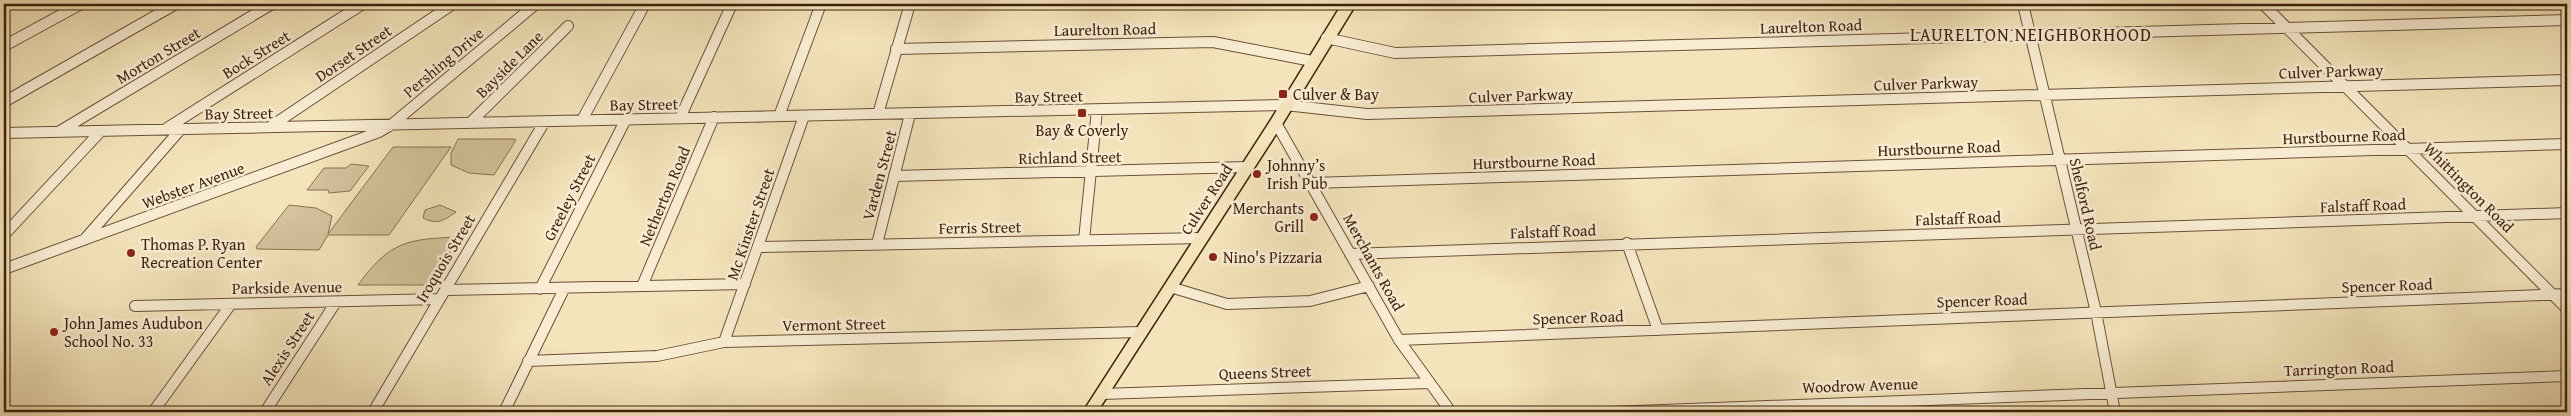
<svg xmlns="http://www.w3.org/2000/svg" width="2571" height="416" font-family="'Gentium Book Plus',serif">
	<rect width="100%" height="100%" fill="#f4e4bb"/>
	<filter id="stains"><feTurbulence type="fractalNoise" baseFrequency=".004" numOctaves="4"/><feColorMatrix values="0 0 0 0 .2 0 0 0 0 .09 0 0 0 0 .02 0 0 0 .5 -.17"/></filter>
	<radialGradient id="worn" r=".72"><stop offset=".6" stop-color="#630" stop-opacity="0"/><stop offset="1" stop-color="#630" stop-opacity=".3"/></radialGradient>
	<path fill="#d5c39d" stroke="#8a7154" d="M458,139H514L516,140L494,175L469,173L451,165V153Z
		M393,147H451L389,235H328L319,250L257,249L256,247L289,205L316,208L332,216L328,234Z
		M351,164L369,166L350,191L329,193L328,190H307L324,168H346Z
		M440,205L456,212C443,221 437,225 423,218L425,210Z
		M460,237L431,283L426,285H358C390,241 407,239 460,237Z"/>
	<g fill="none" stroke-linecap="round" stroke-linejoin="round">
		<g stroke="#6c5038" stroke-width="12">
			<path id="minor" d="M2023,4L2096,312L2115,412
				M2263,4L2567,309
				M2562,4L2567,8
				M1326,38L1395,53L2567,20
				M4,46L81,4
				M896,49L1213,42L1312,61
				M4,102L176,4
				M878,114L910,4
				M779,116L821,4
				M680,118L732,4
				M582,120L645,4
				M470,123L568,26
				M1276,123L1399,340L1451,412
				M270,127L453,4
				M167,128L363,4
				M60,131L272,4
				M4,133L1285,105L1367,114L2567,80
				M894,176L1247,167
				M1312,183L2567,144
				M4,235L101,131
				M84,240L181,129
				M1084,240L1097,110
				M1627,243L1658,330
				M877,244L910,114
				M758,247L1202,238
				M1350,254L2567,213
				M4,269L379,132L391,125L536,4
				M642,286L714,117
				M1170,287L1227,304L1310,301L1369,286
				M540,289L626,119
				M446,290L745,284
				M135,306L439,299
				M1399,340L2567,294
				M724,342L804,116
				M528,361L657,356L724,342L1141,332
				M1102,394L1429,383
				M153,412L231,304
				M265,412L336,302
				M373,412L545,121
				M504,412L564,289
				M1610,412L2567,376"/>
		</g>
		<g stroke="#3e1f0c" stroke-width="15">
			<path id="major" d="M1090,412L1276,123L1349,4"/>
		</g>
		<use href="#minor" stroke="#f8edd3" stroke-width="10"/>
		<use href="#major" stroke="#f4e4bb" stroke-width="12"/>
	</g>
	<g fill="#8f2418" stroke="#f8edd3" stroke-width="2">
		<rect x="1278" y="89" width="10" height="10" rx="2.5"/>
		<rect x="1077" y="108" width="10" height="10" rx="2.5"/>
		<circle cx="1257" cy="174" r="5"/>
		<circle cx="1314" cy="217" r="5"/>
		<circle cx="131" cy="253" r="5"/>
		<circle cx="1213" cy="257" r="5"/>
		<circle cx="54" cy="332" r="5"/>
	</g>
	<g text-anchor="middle" stroke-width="5" stroke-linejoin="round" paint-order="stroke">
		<g font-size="16" fill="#3e1f0c" stroke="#f8edd3">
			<text transform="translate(1811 26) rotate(-2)" y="6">Laurelton Road</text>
			<text transform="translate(1105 29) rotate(-1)" y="6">Laurelton Road</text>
			<text transform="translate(353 53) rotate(-34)" y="6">Dorset Street</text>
			<text transform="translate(256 54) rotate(-32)" y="6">Bock Street</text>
			<text transform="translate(158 55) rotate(-31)" y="6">Morton Street</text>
			<text transform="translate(443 62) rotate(-40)" y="6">Pershing Drive</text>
			<text transform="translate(509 64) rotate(-45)" y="6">Bayside Lane</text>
			<text transform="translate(2331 71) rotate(-2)" y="6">Culver Parkway</text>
			<text transform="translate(1926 83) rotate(-2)" y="6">Culver Parkway</text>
			<text transform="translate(1521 95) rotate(-2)" y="6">Culver Parkway</text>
			<text transform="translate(1049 96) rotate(-1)" y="6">Bay Street</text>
			<text transform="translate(644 104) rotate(-1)" y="6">Bay Street</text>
			<text transform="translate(239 113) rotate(-1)" y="6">Bay Street</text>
			<text transform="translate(2344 136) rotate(-2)" y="6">Hurstbourne Road</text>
			<text transform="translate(1939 148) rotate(-2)" y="6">Hurstbourne Road</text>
			<text transform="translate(1070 157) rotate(-1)" y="6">Richland Street</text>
			<text transform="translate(1534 161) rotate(-2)" y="6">Hurstbourne Road</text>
			<text transform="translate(879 175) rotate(-75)" y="6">Varden Street</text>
			<text transform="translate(193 185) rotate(-20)" y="6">Webster Avenue</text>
			<text transform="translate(2469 187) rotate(45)" y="6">Whittington Road</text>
			<text transform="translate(664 196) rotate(-67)" y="6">Netherton Road</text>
			<text transform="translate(569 197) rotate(-63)" y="6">Greeley Street</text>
			<text transform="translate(1206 199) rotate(-57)" y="6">Culver Road</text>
			<text transform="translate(2086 204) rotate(77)" y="6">Shelford Road</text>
			<text transform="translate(2363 205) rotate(-2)" y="6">Falstaff Road</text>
			<text transform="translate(1958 218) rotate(-2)" y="6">Falstaff Road</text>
			<text transform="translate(750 224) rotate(-71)" y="6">Mc Kinster Street</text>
			<text transform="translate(980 227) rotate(-1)" y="6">Ferris Street</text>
			<text transform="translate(1553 231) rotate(-2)" y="6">Falstaff Road</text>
			<text transform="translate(445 258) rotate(-59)" y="6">Iroquois Street</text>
			<text transform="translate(1374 262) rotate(61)" y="6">Merchants Road</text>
			<text transform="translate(2387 285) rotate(-2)" y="6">Spencer Road</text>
			<text transform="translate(287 287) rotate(-1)" y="6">Parkside Avenue</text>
			<text transform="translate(1982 300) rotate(-2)" y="6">Spencer Road</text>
			<text transform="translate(1578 317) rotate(-2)" y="6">Spencer Road</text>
			<text transform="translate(834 324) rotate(-1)" y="6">Vermont Street</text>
			<text transform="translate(287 348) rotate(-57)" y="6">Alexis Street</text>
			<text transform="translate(2339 368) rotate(-2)" y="6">Tarrington Road</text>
			<text transform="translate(1265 372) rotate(-2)" y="6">Queens Street</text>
			<text transform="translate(1860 385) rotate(-2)" y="6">Woodrow Avenue</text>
		</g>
		<g font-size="16" fill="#3e1f0c" stroke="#f8edd3" text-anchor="start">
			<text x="1293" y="100">Culver &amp; Bay</text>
			<text x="1082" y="136" text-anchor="middle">Bay &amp; Coverly</text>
			<text x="1267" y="171">Johnny’s<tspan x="1267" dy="18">Irish Pub</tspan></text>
			<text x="1304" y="214" text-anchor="end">Merchants<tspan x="1304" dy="18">Grill</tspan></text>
			<text x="141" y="250">Thomas P. Ryan<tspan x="141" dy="18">Recreation Center</tspan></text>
			<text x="1223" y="263">Nino's Pizzaria</text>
			<text x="64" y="329">John James Audubon<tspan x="64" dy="18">School No. 33</tspan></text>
		</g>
		<g font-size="18" letter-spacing="1" fill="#3e1f0c" stroke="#f8edd3">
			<text x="2031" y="41">LAURELTON NEIGHBORHOOD</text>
		</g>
	</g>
	<rect width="2571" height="416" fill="none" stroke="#f4e4bb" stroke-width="20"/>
	<rect x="5" y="5" width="2561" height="406" fill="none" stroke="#3e1f0c" stroke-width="2.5"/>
	<rect x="10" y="10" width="2551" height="396" fill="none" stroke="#3e1f0c"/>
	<rect width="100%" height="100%" filter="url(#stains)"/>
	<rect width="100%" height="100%" fill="url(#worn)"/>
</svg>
